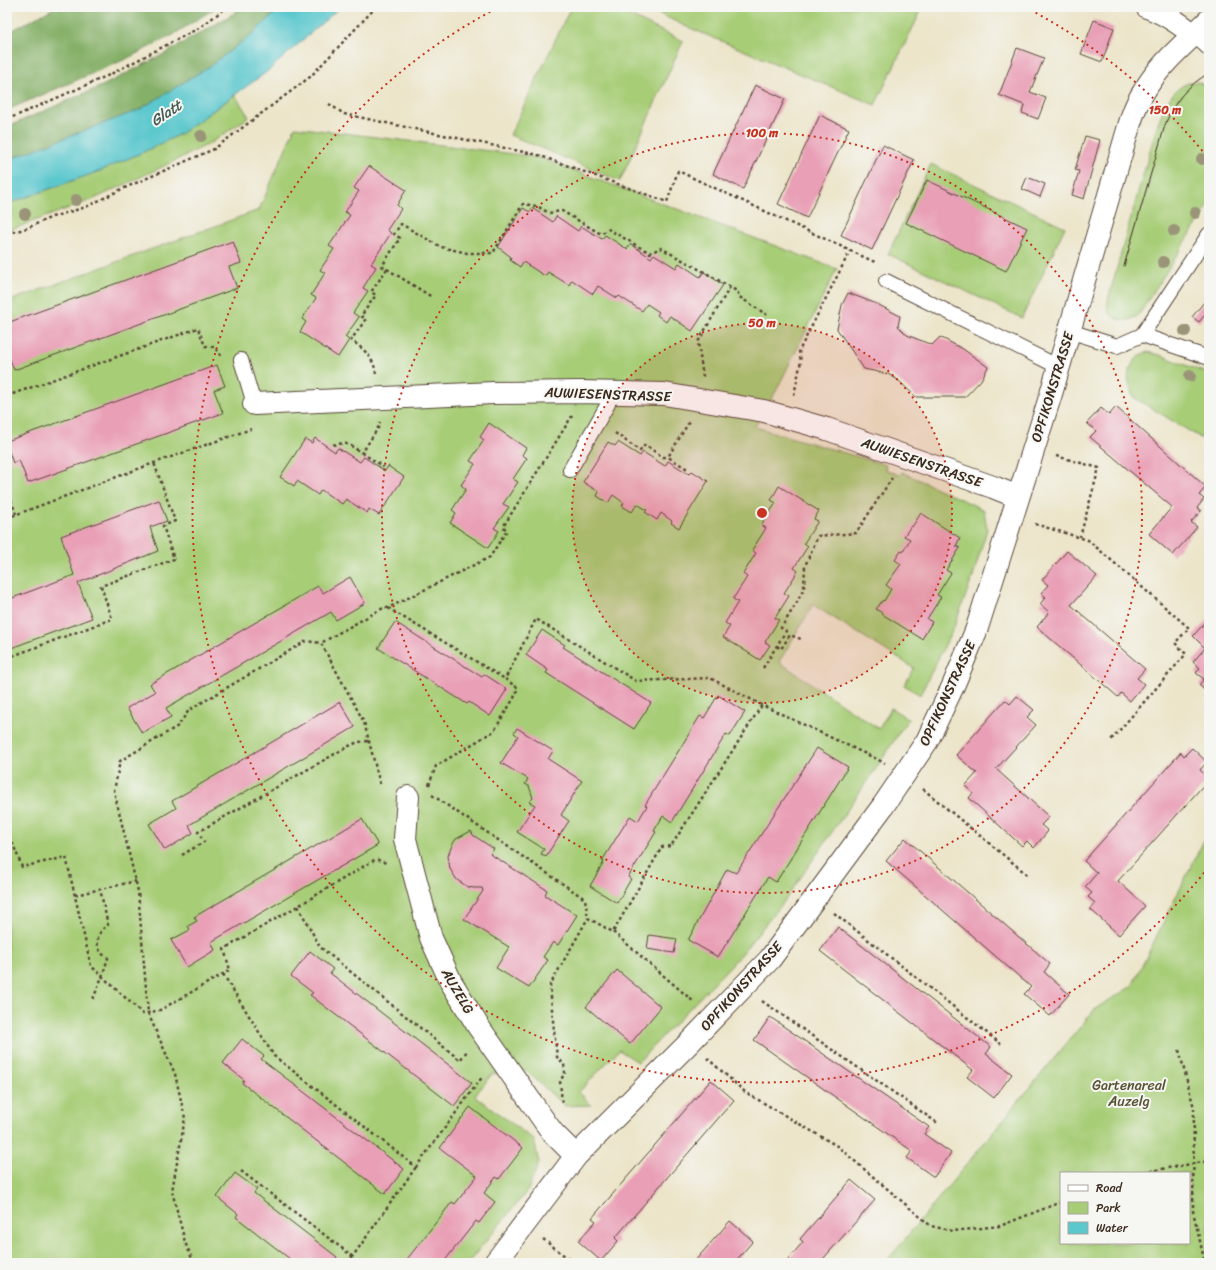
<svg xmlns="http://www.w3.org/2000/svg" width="1216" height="1270" font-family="Sriracha,sans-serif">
	<rect width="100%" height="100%" fill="#f6f6f2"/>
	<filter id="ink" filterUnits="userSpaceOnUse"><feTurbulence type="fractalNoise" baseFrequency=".025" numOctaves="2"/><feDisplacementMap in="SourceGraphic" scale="8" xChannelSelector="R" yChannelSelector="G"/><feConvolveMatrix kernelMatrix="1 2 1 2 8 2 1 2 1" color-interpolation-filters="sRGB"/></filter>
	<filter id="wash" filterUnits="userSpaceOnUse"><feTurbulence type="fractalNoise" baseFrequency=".012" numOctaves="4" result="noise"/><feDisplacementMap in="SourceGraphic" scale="16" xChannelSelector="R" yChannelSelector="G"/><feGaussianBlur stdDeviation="0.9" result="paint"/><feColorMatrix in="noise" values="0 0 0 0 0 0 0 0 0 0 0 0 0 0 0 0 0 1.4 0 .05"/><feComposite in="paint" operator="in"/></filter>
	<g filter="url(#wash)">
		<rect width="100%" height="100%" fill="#ece5ca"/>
		<path fill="#a7cd77" stroke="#717c4a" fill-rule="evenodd" d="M571,7H611L683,41L620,181L510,135Z
			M645,7H923L875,105L685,26Z
			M1198,82L1209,88V205L1140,313C1133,322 1117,324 1109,312C1106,308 1108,301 1109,296L1156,129C1163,109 1173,81 1198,82Z
			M235,95L249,117L209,144L162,167L94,199L7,231V204L100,171L152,148L180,134Z
			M295,127L538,157L837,269L776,391L755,427L886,465L885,469L899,475L902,472L984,510L987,529L973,576L954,627L920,695L904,685L914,668L813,605L779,662L879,729L891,708L908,719L877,767L783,903L735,961L638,1062L619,1050L579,1092L591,1105L565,1106L525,1070L492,1074L475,1096L534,1140L539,1163L528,1190L468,1263H7V302L259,210Z
			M931,164L1065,227L1022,318L888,254Z
			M1148,352L1160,355L1209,374V443L1133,397C1129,384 1124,373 1135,361C1138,356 1142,354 1148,352Z
			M1209,830V1263H885L1095,1009L1132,986ZM1061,1173H1189V1243H1061Z"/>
		<path fill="#85b068" stroke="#606d43" d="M56,7H217L173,35L126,59L7,110V33Z
			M241,7H282L250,36L210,66L139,110L7,160V127L104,85L164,54L233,14Z"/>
		<path fill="#5bc8ce" stroke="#4b7976" d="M282,7H340L268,71L180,134L152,148L100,171L7,204V160L139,110L210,66L250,36Z"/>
		<g id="blocks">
			<path fill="#e99fb6" d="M1094,20L1114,28L1102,62L1081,54Z
				M1017,48L1044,58L1030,92L1046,98L1038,119L1022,113L1024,105L999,95Z
				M755,85L785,99L743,189L713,174Z
				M820,115L849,129L807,218L778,204Z
				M1085,136L1100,140L1084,199L1072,195L1079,171L1075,170Z
				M883,145L914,160L872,250L841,235Z
				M369,166L406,190L397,205L401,209L387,230L391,233L371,264L376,267L363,288L368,291L353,313L359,317L345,337L349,340L338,357L300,332L306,322L302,319L316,298L311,295L325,273L320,270L334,249L329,246L350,215L345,212L359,191L354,188Z
				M1027,177L1045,184L1040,197L1022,189Z
				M927,180L1027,228L1006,271L906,223Z
				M523,208L530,212L532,208L553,222L556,216L578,231L581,226L602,239L605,235L627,249L631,244L651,258L654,254L676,268L679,263L700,277L704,272L723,285L692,331L670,316L666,322L657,315L659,312L647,304L642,311L619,296L617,298L598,286L593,294L572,280L569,285L548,272L545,276L523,262L520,267L510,260L511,257L498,247Z
				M233,241L241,263L229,267L237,288L14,370L7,352V323Z
				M848,293L877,304L900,316L898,326L907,335L932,345L940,337L963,349L988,367L981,380L965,397H916L898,380L888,374L864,369L837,329L842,305Z
				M1209,296V310L1199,322L1192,317Z
				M217,365L225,386L214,390L223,413L28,483L19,460L13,463L7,446V441Z
				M1116,407L1206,487L1199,495L1204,499L1197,508L1201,511L1191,522L1197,527L1173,555L1149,534L1172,507L1090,437L1096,431L1087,423L1101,408L1109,415Z
				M489,423L526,448L522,455L527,458L513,479L518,482L503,504L509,507L494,528L499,531L488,548L450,523L456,513L452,510L466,489L461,485L475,464L470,461L484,440L480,437Z
				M315,438L335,452L338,448L360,462L364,457L385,471L388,466L404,477L379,515L369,509L367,513L346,499L342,504L321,490L318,495L297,481L294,486L280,477L305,439L312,443Z
				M608,442L615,446L618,442L640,456L643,452L665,466L668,461L689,474L692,471L708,481L679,528L671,523L672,521L661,513L657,520L645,512L647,510L637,504L632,512L622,506L624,503L613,495L608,503L597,496L599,492L583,482Z
				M779,486L819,511L814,519L818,521L804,543L808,546L794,568L798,571L784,593L789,596L775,618L779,620L765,642L770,645L760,660L723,637L730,626L725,623L738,602L733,599L747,577L743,574L756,553L752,550L766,528L761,525L776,503L771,500Z
				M159,500L167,521L150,527L158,551L78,583L92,618L11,648L7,636V600L74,575L61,536Z
				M921,513L960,538L956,546L960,548L946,570L951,573L937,595L941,597L927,619L932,622L922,639L882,614V613L876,609L883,600L884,601L891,589L886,585L901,564L895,560L901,551L903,552L910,539L904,536L911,526L912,527Z
				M1067,551L1097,576L1071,605L1145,669L1137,678L1144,684L1130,701L1121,693L1118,697L1037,627L1049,612L1040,604L1046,597L1041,593L1048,585L1042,580Z
				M350,577L365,603L336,620L331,612L166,708L171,717L142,733L127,708L155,692L150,684L318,586L323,593Z
				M1209,618V694L1199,685L1204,679L1196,673L1200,668L1193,662L1205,648L1193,636Z
				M395,622L482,677L484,674L507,689L490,716L469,702L467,704L378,648Z
				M542,630L565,645L563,647L651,703L634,729L546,673L548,670L526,655Z
				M718,695L745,712L730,736L726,734L672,822L663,816L654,831L656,832L628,877L631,879L617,903L590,886L604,862L602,861L630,816L638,821L647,806L645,805L700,716L704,718Z
				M1017,696L1034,710L1027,717L1036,725L996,769L1049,817L1041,825L1048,831L1034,848L1027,841L1022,846L969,798L973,793L965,786L977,773L956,755L1005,700L1010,704Z
				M340,702L355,727L189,825L193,833L165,850L149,824L176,808L172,801Z
				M517,728L553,751L548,759L582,781L561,815L569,821L546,856L541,854L544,849L517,832L535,805L529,802L533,798L529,786L525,784L528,779L501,763L518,736L514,733Z
				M817,748L848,767L776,882L768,877L718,957L688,940L727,869L736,873Z
				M1192,748L1207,762L1200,770L1209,779L1118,881L1145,906L1119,935L1090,909L1095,903L1088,897L1092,893L1085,887L1097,873L1084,861L1181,752L1184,756Z
				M362,819L378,845L211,942L215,950L187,967L171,940L190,930L188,926L197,921L194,917Z
				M471,831L473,835L494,849L490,854L547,890L545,895L577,915L558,945L553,942L543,957L548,960L529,988L496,968L509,947L464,919L483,891L482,888H474L468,887L457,880L450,869L448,856L452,845L456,839Z
				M905,838L1050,964L1044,972L1069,994L1050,1016L1024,994L1031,987L886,861Z
				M838,927L991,1047L986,1054L1012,1074L994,1098L967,1077L973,1070L820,951Z
				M649,935L677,939L674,953L647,949Z
				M310,951L333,969L330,973L472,1083L454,1106L310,995L313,993L291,976Z
				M617,970L661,1007L630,1044L586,1007Z
				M770,1017L929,1127L924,1134L951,1153L934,1177L907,1158L912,1151L754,1040Z
				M242,1039L264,1056L261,1059L404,1169L385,1194L242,1083L244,1080L223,1063Z
				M711,1080L734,1100L615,1238L618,1241L601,1261L578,1241L596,1221L592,1218Z
				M470,1107L523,1148L499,1179L496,1177L484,1193L495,1202L479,1223L476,1221L443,1263H404L452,1202L455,1204L477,1176L440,1148Z
				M235,1173L257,1189L254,1193L337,1257L333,1263H295L236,1217L238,1214L217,1197Z
				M851,1180L875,1200L823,1259L826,1262L785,1263L803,1242L800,1239Z
				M730,1221L753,1241L734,1263H693Z"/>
		</g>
	</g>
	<g filter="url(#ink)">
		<use href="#blocks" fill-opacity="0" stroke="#564638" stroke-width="1"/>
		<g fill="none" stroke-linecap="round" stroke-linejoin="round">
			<g stroke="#564638" stroke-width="16">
				<path id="service" d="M1194,35L1209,49
					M886,281L1059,367
					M1069,331L1117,346L1142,335L1209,358
					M1142,335L1209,234
					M241,360L254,404
					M570,470L608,404V393"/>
			</g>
			<g stroke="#564638" stroke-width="24">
				<path id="minor" d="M1147,7C1165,13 1179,23 1194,35
					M254,404L493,393L581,392L664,394L764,411L827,429L993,487L1018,497
					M408,797L405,839L431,938L451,982L478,1026L545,1122L553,1133L576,1156
					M495,1263L576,1156L690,1042L770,959L883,806L927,741L953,686L976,631L1051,394L1127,133C1131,119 1135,105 1143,93C1159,64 1186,43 1209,20"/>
			</g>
			<path stroke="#564638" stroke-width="2.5" stroke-dasharray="3 3" stroke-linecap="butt" d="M329,104L344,114L538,155L667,202L678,171L877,263
				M7,119L18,115L109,75L199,28L227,7
				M7,234L27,228L52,217L86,207L120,190L214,149L310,77L376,7
				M387,269L432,297
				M376,374C374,358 364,349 351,340L366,319L361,316L376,295L371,292L387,269L382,266L400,238L394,234L401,224L441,247L467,253H493L523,204L537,206L549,213L562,211L601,234L608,229L650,253L661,248C687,263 713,276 738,292V296L767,315
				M703,377L698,342L730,287
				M794,395L801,361L799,351L850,251
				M7,396L198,328L205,346L214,347L219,352L221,356
				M689,422L668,457L689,470
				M615,433L640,451L645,445L663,457H668
				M333,445C347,441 351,446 362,453L378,428L380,422
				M362,453L384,467
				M1056,456L1099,468L1080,537
				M7,489L16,514
				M7,518L154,463L251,429
				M1035,524L1088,540L1189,628L1175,643L1186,654L1111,740
				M388,608L505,679
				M777,646L781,649L790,635L801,639
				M7,658L112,619L101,586L174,559L163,526L175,521L154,463
				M763,668L786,631L781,628L796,604L804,588L805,566L818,536L856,533L892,478
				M7,701V705
				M380,784L364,722L321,643L385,607L388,608L490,557L507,530L503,527L572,416
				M429,785L436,766L494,731L514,698L518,688L505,679L536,619L636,681L710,678L762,705L885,763
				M923,789L1029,876
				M432,795L585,899L588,918L613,932L662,847L671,846L762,705
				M7,839L13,844L22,867L66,857L91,966L143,1014L160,1010L230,970L224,949L298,906L376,859L386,863
				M182,855L204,842L198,832L347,747L358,742L369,741
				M75,895L136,881
				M298,906L320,947L460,1060L467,1051
				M834,913L1001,1044
				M613,932L694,1002
				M223,974L274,1056L416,1167L483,1076
				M93,999L102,977L108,958C93,950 95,933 108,925L100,889
				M762,1001L939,1124
				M1179,1050L1194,1108L1193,1211L1205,1263
				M707,1058L745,1092L837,1146L931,1226L953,1231L1000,1226L1061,1202
				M562,1102L560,1081L565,1073L564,1064L557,1057L553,1021L550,985L588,918
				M241,1171L352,1256
				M1138,1173L1209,1161
				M543,1239L574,1263
				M194,1263L185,1242L172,1191L185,1118L175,1074L148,1013L138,891L114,791L120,761L178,726L189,710L306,641L321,643
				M348,1263L416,1167"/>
			<use href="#service" stroke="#fff" stroke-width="14"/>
			<use href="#minor" stroke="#fff" stroke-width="22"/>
			<path stroke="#3b2a1e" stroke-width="1" d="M1124,266L1165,125C1174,101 1187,86 1209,73"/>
		</g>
		<g fill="#9a9578">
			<circle cx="201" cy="136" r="6"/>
			<circle cx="1202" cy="159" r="6"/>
			<circle cx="76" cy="200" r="6"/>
			<circle cx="1195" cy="213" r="6"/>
			<circle cx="25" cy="214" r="6"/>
			<circle cx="1174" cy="231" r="6"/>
			<circle cx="1163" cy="262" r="6"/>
			<circle cx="1185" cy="331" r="6"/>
			<circle cx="1190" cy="376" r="6"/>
		</g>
	</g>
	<circle cx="762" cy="513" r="190" fill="#c8321e" fill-opacity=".12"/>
	<g fill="none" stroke="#c8321e" stroke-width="2" stroke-dasharray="2 4">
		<circle cx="762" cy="513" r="190"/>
		<circle cx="762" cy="513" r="380"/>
		<path d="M1208 868A570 570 0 1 1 499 7M1025 7A570 570 0 0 1 1208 158"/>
	</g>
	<g text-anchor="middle" stroke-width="4" stroke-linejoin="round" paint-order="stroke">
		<g font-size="14" fill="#3b2a1e" stroke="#f6f6f2">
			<text transform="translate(1052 387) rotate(-73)" y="5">OPFIKONSTRASSE</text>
			<text transform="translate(608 394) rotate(2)" y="5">AUWIESENSTRASSE</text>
			<text transform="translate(922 462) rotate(19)" y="5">AUWIESENSTRASSE</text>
			<text transform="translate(947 693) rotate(-65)" y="5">OPFIKONSTRASSE</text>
			<text transform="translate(741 986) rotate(-48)" y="5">OPFIKONSTRASSE</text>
			<text transform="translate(458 991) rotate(60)" y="5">AUZELG</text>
		</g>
		<g font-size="14" fill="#565334" stroke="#f6f6f2">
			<text x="1129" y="1090">Gartenareal<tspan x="1129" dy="16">Auzelg</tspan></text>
		</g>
		<g font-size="15" font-style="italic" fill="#455953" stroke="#f6f6f2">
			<text transform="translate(166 113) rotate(-34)" y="5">Glatt</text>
		</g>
	</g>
	<circle cx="762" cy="513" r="6" fill="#c8321e" stroke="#f6f6f2" stroke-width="2"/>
	<g font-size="12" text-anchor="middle" font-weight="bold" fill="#c8321e" stroke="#f6f6f2" stroke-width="4" stroke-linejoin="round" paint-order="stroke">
		<text x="1165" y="114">150 m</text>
		<text x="762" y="137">100 m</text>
		<text x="762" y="327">50 m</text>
	</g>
	<rect width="1216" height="1270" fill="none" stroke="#f6f6f2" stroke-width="24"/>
	<rect x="1060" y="1172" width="130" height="72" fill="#f6f6f2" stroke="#aba49d"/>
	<rect x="1068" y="1185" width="20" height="6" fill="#ffffff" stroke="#aba49d"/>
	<text x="1096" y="1192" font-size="12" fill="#3b2a1e">Road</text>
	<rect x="1068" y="1202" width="20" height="12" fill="#a7cd77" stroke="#aba49d"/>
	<text x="1096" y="1212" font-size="12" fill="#3b2a1e">Park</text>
	<rect x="1068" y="1222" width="20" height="12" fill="#5bc8ce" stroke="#aba49d"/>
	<text x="1096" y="1232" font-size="12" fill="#3b2a1e">Water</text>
</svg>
